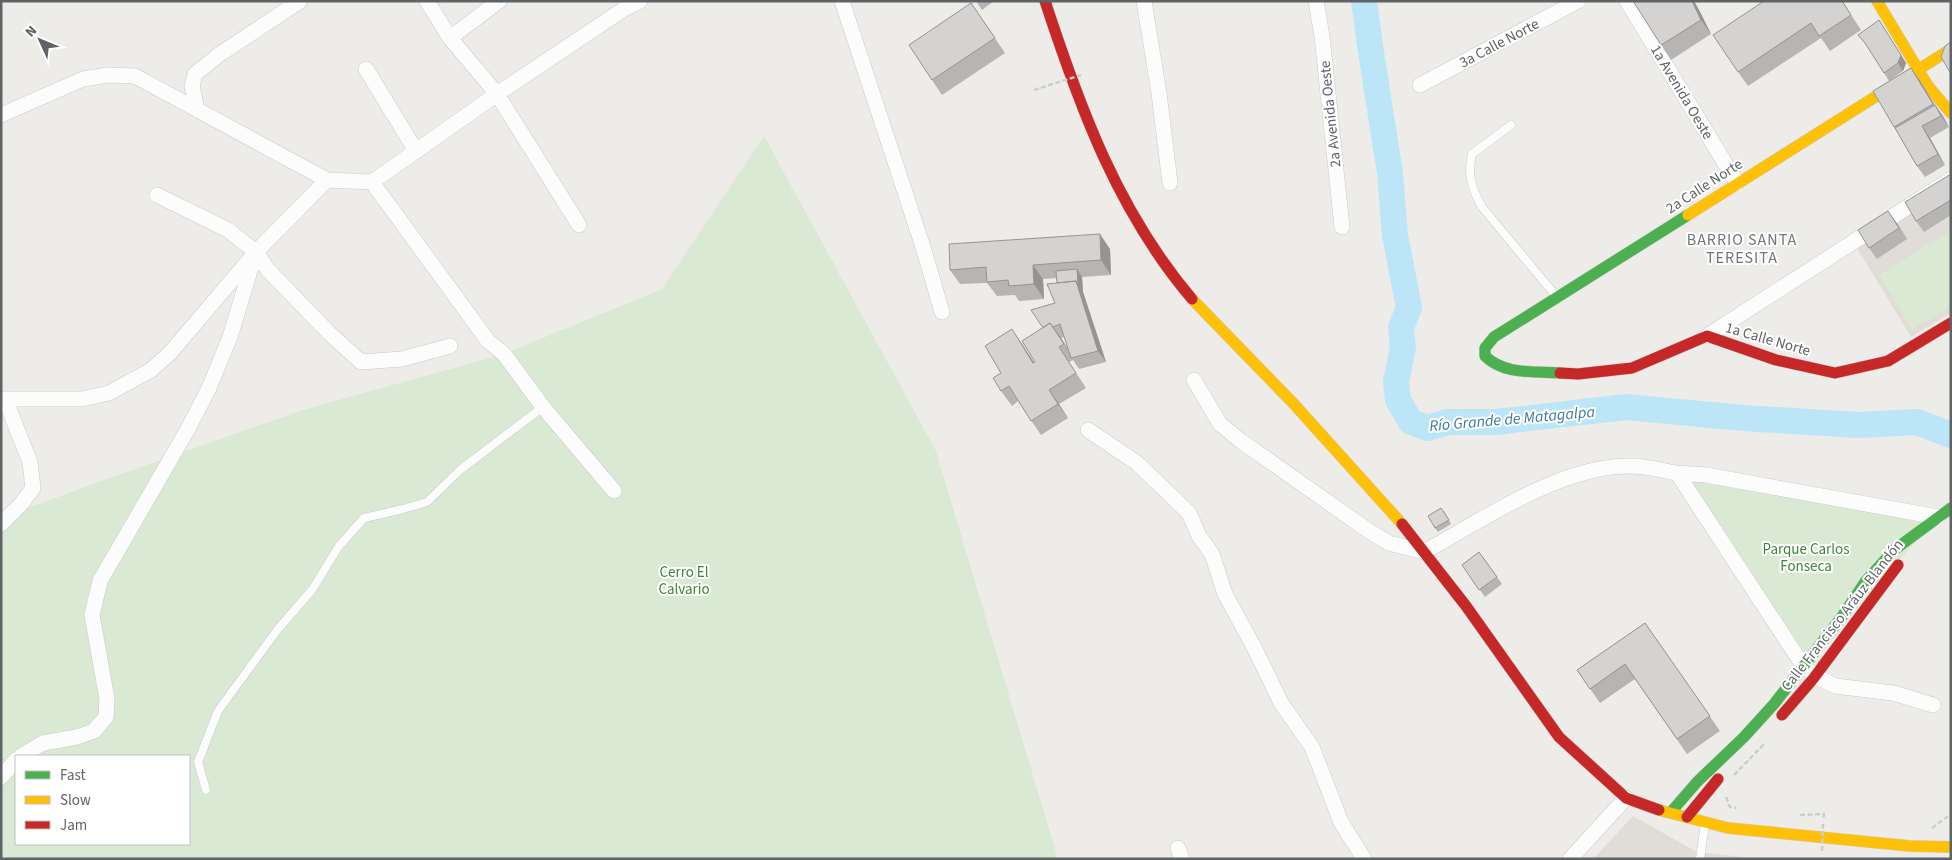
<svg xmlns="http://www.w3.org/2000/svg" width="1952" height="860" font-family="'Source Sans 3',sans-serif">
	<rect width="100%" height="100%" fill="#eeece8"/>
	<path fill="#e0dcd8" d="M1951,184V313L1911,337L1854,243Z
		M1633,816L1697,852L1762,859H1593Z"/>
	<path fill="#d9e9d4" fill-rule="evenodd" d="M764,136L936,451L1058,859H1V518L101,481L303,410L504,354L662,289ZM16,756H189V844H16Z
		M1951,231V306L1912,330L1879,275Z
		M1677,473L1938,517L1804,667Z"/>
	<g fill="none" stroke-linecap="round" stroke-linejoin="round">
		<path stroke="#bce6f8" stroke-width="26" d="M1364,1L1370,46L1390,173L1395,235L1409,308L1401,327L1403,348L1396,381L1398,400L1411,422L1428,428L1447,422H1496L1626,407L1743,418L1859,425L1917,422L1951,435"/>
		<g stroke="#cacbca" stroke-width="9">
			<path id="lane" d="M1511,125L1472,154C1467,175 1472,189 1482,207L1556,296
				M206,790L198,762L218,711L278,629L312,590L339,546L364,518L403,509L427,502L460,470L543,407
				M1700,859L1705,824"/>
		</g>
		<g stroke="#cacbca" stroke-width="16">
			<path id="street" d="M427,1L450,38L497,94L579,225
				M842,1L923,247L942,312
				M1144,1L1159,93L1170,183
				M1316,1L1322,36L1342,227
				M1627,1L1737,183
				M450,38L499,1
				M366,69L416,151
				M1420,85L1578,1
				M197,110L192,86L195,74L220,54L300,1
				M1,115L83,79L108,75L135,76L327,180
				M372,182L488,341L504,354L543,407L614,491
				M157,195L228,230L256,252L268,270L329,333L361,362L402,359L450,346
				M1707,336L1951,179
				M1194,380L1220,424L1241,441L1369,531L1389,543L1424,552C1482,520 1559,467 1627,466C1644,465 1659,470 1676,473C1686,474 1696,474 1706,475L1938,517
				M1,399H82L109,393L151,370L170,353L256,252L327,180L372,182L497,94L624,9L640,1
				M1088,430L1137,463L1189,513L1199,536L1212,554L1225,594L1255,649L1281,703L1312,747L1341,822L1364,859
				M1677,473L1804,667L1816,676L1835,686L1893,693L1933,705
				M1,524L22,503L33,488L30,462L5,399
				M21,756L43,743L77,737L94,731L106,717L107,699L92,615L100,581L189,427L209,388L230,337L253,261
				M1,777L16,760
				M1178,848L1182,859
				M1570,859L1626,798"/>
		</g>
		<g stroke="#cacbca" stroke-width="12">
			<path id="fast" d="M1560,373C1534,371 1504,375 1485,356V348L1494,337L1688,215
				M1671,812L1697,782L1744,737L1774,704L1841,618L1865,582L1894,550L1951,508"/>
		</g>
		<g stroke="#cacbca" stroke-width="12">
			<path id="slow" d="M1877,1L1928,86L1951,113
				M1688,215L1951,49
				M1192,299L1293,403L1402,524
				M1659,810L1728,828L1910,846L1951,847"/>
		</g>
		<g stroke="#cacbca" stroke-width="12">
			<path id="jam" d="M1045,1C1080,108 1118,212 1192,299
				M1560,373L1578,374L1632,368L1707,336L1776,360L1835,373L1888,361L1951,323
				M1402,524L1466,606L1559,737L1626,798L1659,810
				M1782,715L1813,679L1898,565
				M1687,817L1718,779"/>
		</g>
		<path stroke="#cacfcb" stroke-width="2.5" stroke-dasharray="5 2.5" stroke-linecap="butt" d="M1734,775L1765,743
			M1726,797L1730,807L1736,808
			M1800,815L1824,814L1823,820
			M1932,828L1951,814"/>
		<use href="#lane" stroke="#fcfcfc" stroke-width="8"/>
		<use href="#street" stroke="#fcfcfc" stroke-width="15"/>
		<use href="#fast" stroke="#4caf50" stroke-width="11"/>
		<use href="#slow" stroke="#ffc107" stroke-width="11"/>
		<use href="#jam" stroke="#c62828" stroke-width="11"/>
		<path stroke="#cacfcb" stroke-width="2.5" stroke-dasharray="5 2.5" stroke-linecap="butt" d="M1034,90L1081,75
			M1822,851L1823,824"/>
	</g>
	<path fill="#b7b5b4" fill-rule="evenodd" d="M976,1H994L982,10Z
		M1633,1H1694L1700,12L1711,34L1671,60L1661,45Z
		M1842,1L1861,30L1830,51L1821,38L1748,86L1738,72Z
		M971,3L1005,53L942,95L932,80Z
		M1884,28L1906,63L1903,71L1889,81L1869,48L1858,35Z
		M1919,79L1949,127L1930,138L1945,165L1925,177L1917,166L1894,127Z
		M1951,174V215L1924,232L1916,221Z
		M1888,211L1907,239L1877,259L1869,248Z
		M1110,249L1111,275L1082,277L1083,292L1106,362L1079,369L1073,360L1069,362L1086,388L1059,404L1068,418L1041,435L1018,401L1012,406L1001,391V373L1022,344L1034,363L1035,362L1043,328L1055,303L1057,283V278L1043,279L1044,299L1019,301L1015,295L997,296L987,283L960,284L950,270ZM1064,337L1070,352L1061,338Z
		M1444,511L1451,524L1438,532L1435,528Z
		M1479,552L1502,584L1485,597L1462,565Z
		M1645,623L1720,731L1687,754L1635,679L1600,703L1577,670Z"/>
	<path fill="#959492" d="M1692,1H1694L1700,12L1711,34L1701,20Z
		M1879,20L1906,63L1903,71L1898,63Z
		M1911,68L1919,79L1940,115L1933,104Z
		M1935,105L1943,116L1949,127L1941,116Z
		M1922,126L1930,138L1945,165L1938,154Z
		M1888,211L1896,222L1907,239L1899,228Z
		M1100,234L1110,249L1111,275L1101,260Z
		M1033,265L1043,279L1044,299L1034,284Z
		M1077,269L1082,277L1083,292L1106,362L1098,351L1076,281Z
		M1050,323L1061,338L1074,359Z
		M1012,329L1022,344L1044,378L1033,363Z
		M1049,390L1059,404L1068,418L1058,404Z"/>
	<path fill="#d5d3d1" stroke="#959492" d="M1633,1H1692L1701,20L1661,45Z
		M1764,1H1842L1851,15L1819,36L1811,23L1738,72L1713,35Z
		M971,3L995,38L932,80L909,45Z
		M1879,20L1901,55L1898,63L1884,73L1865,43L1858,35Z
		M1951,42V74L1941,57L1945,46Z
		M1911,68L1933,104L1894,127L1873,91Z
		M1935,105L1941,116L1922,126L1938,154L1917,166L1895,128Z
		M1951,174V200L1916,221L1905,202Z
		M1888,211L1899,228L1869,248L1858,230Z
		M1100,234L1101,260L1033,265L1034,284L1009,286L1008,280L987,282L986,267L950,270L949,244Z
		M1077,269L1078,285L1076,281L1057,283L1056,271Z
		M1076,281L1098,351L1071,358L1060,324L1053,327L1050,323L1043,328L1031,310L1055,303L1047,284Z
		M1050,323L1064,344L1059,347L1076,373L1049,390L1058,404L1031,421L1009,386L1001,391L993,378L1001,373L985,346L1012,329L1033,363L1035,362L1022,341Z
		M1441,508L1449,520L1435,528L1428,516Z
		M1479,552L1497,577L1479,590L1462,565Z
		M1645,623L1710,716L1677,739L1625,664L1590,689L1577,670Z"/>
	<g text-anchor="middle" stroke-width="4" stroke-linejoin="round" paint-order="stroke">
		<g font-size="15" fill="#5e6366" stroke="#fff">
			<text transform="translate(1499 43) rotate(-28)" y="5">3a Calle Norte</text>
			<text transform="translate(1682 92) rotate(59)" y="5">1a Avenida Oeste</text>
			<text transform="translate(1330 114) rotate(-96)" y="5">2a Avenida Oeste</text>
			<text transform="translate(1704 186) rotate(-33)" y="5">2a Calle Norte</text>
			<text transform="translate(1768 339) rotate(16)" y="5">1a Calle Norte</text>
			<text transform="translate(1842 615) rotate(-52)" y="5">Calle Francisco Aráuz Blandón</text>
		</g>
		<g font-size="15" fill="#3b8635" stroke="#fff">
			<text x="1806" y="554">Parque Carlos<tspan x="1806" dy="17">Fonseca</tspan></text>
			<text x="684" y="577">Cerro El<tspan x="684" dy="17">Calvario</tspan></text>
		</g>
		<g font-size="16" letter-spacing="1" fill="#6f7578" stroke="#fff">
			<text x="1742" y="245">BARRIO SANTA<tspan x="1742" dy="18">TERESITA</tspan></text>
		</g>
		<g font-size="16" font-style="italic" fill="#3d78a0" stroke="#fff">
			<text transform="translate(1512 418) rotate(-5)" y="6">Río Grande de Matagalpa</text>
		</g>
	</g>
	<rect width="1952" height="860" fill="none" stroke="#5e6366" stroke-width="5"/>
	<rect x="15" y="755" width="175" height="90" fill="#ffffff" stroke="#bfc1c2"/>
	<rect x="25" y="771" width="25" height="8" fill="#4caf50" stroke="#bfc1c2"/>
	<text x="60" y="780" font-size="15" fill="#5e6366">Fast</text>
	<rect x="25" y="796" width="25" height="8" fill="#ffc107" stroke="#bfc1c2"/>
	<text x="60" y="805" font-size="15" fill="#5e6366">Slow</text>
	<rect x="25" y="821" width="25" height="8" fill="#c62828" stroke="#bfc1c2"/>
	<text x="60" y="830" font-size="15" fill="#5e6366">Jam</text>
	<g transform="translate(40 40) rotate(314)" stroke="#ffffff" stroke-width="4" paint-order="stroke">
	<path d="M0-4L9 19L0 12L-9 19Z" fill="#5e6366"/>
	<text y="-8" font-size="14" font-weight="bold" text-anchor="middle" fill="#5e6366">N</text>
	</g>
</svg>
